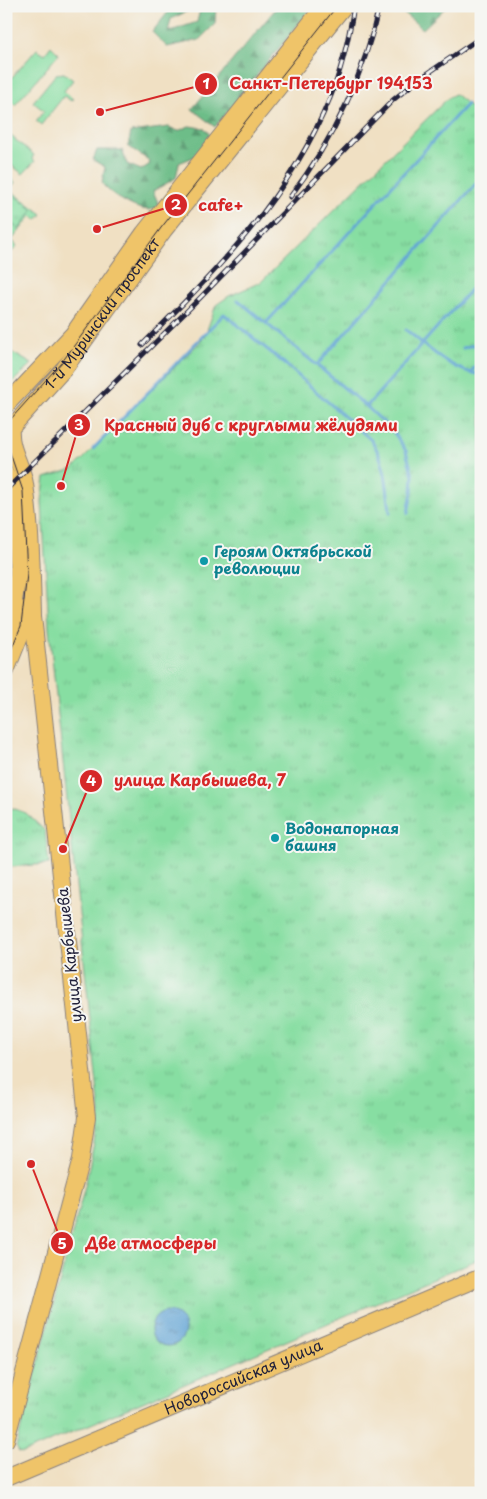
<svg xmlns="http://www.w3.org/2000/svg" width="487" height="1499" font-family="'Playpen Sans',sans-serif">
	<defs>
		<pattern id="forest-firs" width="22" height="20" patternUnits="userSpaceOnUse" patternTransform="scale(1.25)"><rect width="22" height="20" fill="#6dbd88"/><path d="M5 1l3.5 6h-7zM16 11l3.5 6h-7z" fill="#599970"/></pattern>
		<pattern id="park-tufts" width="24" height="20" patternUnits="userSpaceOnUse" patternTransform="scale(1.25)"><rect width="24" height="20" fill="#87dea2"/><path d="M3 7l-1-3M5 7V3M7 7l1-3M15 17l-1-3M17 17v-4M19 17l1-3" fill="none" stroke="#74be8c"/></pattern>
		<pattern id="water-ripples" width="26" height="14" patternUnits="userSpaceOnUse" patternTransform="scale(1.25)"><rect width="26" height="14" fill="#62a4d5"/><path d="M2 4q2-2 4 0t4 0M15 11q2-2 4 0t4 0" fill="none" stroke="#5085ae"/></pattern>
	</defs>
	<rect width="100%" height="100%" fill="#f6f6f2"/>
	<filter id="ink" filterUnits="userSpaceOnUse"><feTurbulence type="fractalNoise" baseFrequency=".02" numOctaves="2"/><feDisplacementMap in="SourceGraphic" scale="10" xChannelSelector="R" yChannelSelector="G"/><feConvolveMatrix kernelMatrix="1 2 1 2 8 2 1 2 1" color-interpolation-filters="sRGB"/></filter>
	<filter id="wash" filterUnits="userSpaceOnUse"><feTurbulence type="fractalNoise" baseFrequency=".0096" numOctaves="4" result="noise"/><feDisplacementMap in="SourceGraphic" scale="20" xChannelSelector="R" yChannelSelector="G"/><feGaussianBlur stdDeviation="1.12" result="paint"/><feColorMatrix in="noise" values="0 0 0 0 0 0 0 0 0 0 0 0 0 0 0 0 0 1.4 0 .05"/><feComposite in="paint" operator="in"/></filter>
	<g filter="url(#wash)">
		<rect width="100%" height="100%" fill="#f0e0c3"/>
		<path fill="#87dea2" stroke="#54806e" d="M51,46L59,54L15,105L6,97V84L37,49L45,54Z
			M64,73L73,80L64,91L73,99L71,101L64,96L41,125L36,121L44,111L33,102L56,74Z
			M6,132L34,155L32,158L35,161L23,174L11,165L6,173Z
			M6,174L15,182L10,190L42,214L37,220L31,216L12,240L17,246L6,258Z
			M6,349L32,364L6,388Z"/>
		<path fill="url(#forest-firs)" stroke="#487062" d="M173,6H195L194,8L171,19L168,32L197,22L201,6H216L215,24L199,40L167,47L152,32Z
			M278,6H313L215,127L192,109Z
			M395,6H447L423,29Z
			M189,126L204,128L210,135L196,156L179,163L176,178L153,191L159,205C148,220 113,196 104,186L102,182L105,167L93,160L97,150H122L127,164L141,170L150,164L148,160L128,146L131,132L169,127L178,131Z"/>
		<path fill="url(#park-tufts)" stroke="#54806e" d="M455,94L481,115V1258L23,1453L19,1452L16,1447L86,1182L100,1113L49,629L42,501L45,478L73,469L204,338L216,305L229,296L261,282L449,97Z
			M11,193L33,210L19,229L6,220V198Z
			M12,808L26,813L45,831L49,864L6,867V809Z"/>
		<path fill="url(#water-ripples)" stroke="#426388" d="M151 1329a17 17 0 1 1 34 0a17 17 0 1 1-34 0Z"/>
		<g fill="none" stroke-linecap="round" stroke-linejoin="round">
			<path stroke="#62a4d5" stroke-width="3" d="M238,300L366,406L393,431L406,451L413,476L412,492L408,513
				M266,323L467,104
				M406,330C427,346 453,373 481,374
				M463,348L481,343
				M317,365L481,178
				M470,373L481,360
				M367,406L481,278
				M93,449L224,314L285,364L371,440C386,461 387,487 390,512"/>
		</g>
	</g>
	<g filter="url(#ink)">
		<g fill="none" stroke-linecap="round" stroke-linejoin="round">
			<g stroke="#89817f" stroke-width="18">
				<g id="major">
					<path d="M6,405L73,334L144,233L324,6"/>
					<path d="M6,475L12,489L18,573L11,623L6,633"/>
					<path d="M6,671L24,626L27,608"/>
					<path id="s1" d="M6,1440L81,1159L87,1117L33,616C32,572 31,527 25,484C22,464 9,449 11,428L64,369L164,230L344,6"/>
					<path id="s2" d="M6,1478L481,1277"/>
				</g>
			</g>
			<use href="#major" stroke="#efc469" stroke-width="16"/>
			<path stroke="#22223b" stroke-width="1" d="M6,430L10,420L62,362L161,228L337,6
				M6,441L23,491L27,574L21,626L6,662"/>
			<g stroke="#22223b" stroke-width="5">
				<path id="rail" d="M290,197C333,140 364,76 379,6
					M142,345C217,270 289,198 330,98C342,69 349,37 354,6
					M6,490L197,301L393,100L418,80L481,37"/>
			</g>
			<use href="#rail" stroke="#f6f6f2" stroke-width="3" stroke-dasharray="9" stroke-linecap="butt"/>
		</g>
	</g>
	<g fill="#0f9aa8" stroke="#f6f6f2" stroke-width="2">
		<circle cx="204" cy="561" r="5"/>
		<circle cx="275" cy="838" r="5"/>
	</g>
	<g text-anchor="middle" stroke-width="4" stroke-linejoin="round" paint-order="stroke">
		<g font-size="15" fill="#22223b" stroke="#f6f6f2">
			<text dy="5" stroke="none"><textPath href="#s1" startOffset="1174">1-й Муринский проспект</textPath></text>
			<text transform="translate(70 955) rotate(-96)" y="5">улица Карбышева</text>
			<text dy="5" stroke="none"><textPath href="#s2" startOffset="258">Новороссийская улица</textPath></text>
		</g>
		<g font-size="15" font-weight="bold" fill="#0d838f" stroke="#f6f6f2" text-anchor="start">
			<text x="214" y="557">Героям Октябрьской<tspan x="214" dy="17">революции</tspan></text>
			<text x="285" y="834">Водонапорная<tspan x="285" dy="17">башня</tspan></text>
		</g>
	</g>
	<path fill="none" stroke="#d62828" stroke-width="2" d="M100 112L206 84M97 229L176 205M61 486L79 425M63 849L91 781M31 1164L62 1243"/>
	<g fill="#d62828" stroke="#f6f6f2" stroke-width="2">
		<circle cx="100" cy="112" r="5"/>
		<circle cx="97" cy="229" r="5"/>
		<circle cx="61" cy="486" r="5"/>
		<circle cx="63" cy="849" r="5"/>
		<circle cx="31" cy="1164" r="5"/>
		<circle cx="206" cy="84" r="12"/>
		<circle cx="176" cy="205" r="12"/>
		<circle cx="79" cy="425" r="12"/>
		<circle cx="91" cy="781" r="12"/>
		<circle cx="62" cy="1243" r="12"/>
	</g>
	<g font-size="15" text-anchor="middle" font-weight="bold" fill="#fff">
		<text x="206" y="89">1</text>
		<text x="176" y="210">2</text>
		<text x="79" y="430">3</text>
		<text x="91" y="786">4</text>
		<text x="62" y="1249">5</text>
	</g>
	<g font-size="16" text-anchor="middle" font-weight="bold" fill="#d62828" stroke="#f6f6f2" stroke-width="4" stroke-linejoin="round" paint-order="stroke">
		<text x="331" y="89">Санкт-Петербург 194153</text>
		<text x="221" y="211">cafe+</text>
		<text x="251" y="431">Красный дуб с круглыми жёлудями</text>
		<text x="200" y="786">улица Карбышева, 7</text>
		<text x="151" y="1249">Две атмосферы</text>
	</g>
	<rect width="487" height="1499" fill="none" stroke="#f6f6f2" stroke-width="25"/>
</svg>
